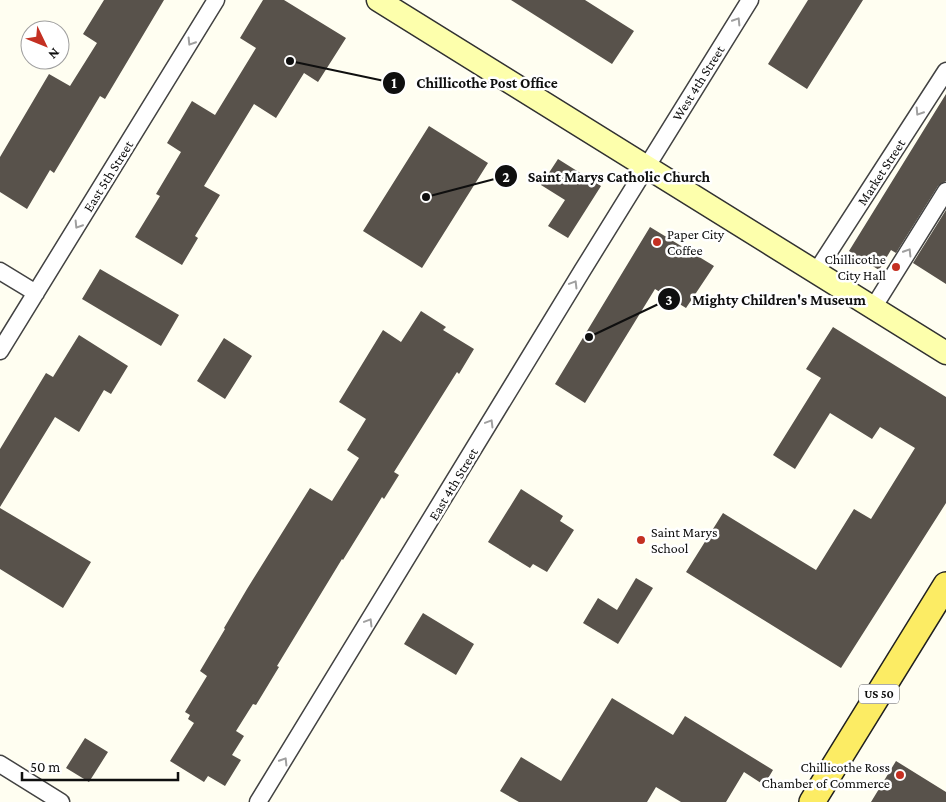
<svg xmlns="http://www.w3.org/2000/svg" width="946" height="802" font-family="'Crimson Pro',serif">
	<rect width="100%" height="100%" fill="#fffef1"/>
	<path fill="#58524b" d="M104,0H164L105,99L100,96L54,173L50,170L27,209L0,192V157L49,74L70,86L97,43L83,34Z
		M263,0H284L346,38L318,82L304,73L276,118L254,104L204,186L220,195L195,236L198,238L182,265L135,237L160,196L156,194L181,152L167,143L192,101L215,115L256,48L240,38Z
		M511,0H585L634,31L612,64Z
		M808,0H863L807,89L768,64Z
		M946,94V181L938,186L896,253L891,250L879,270L849,251Z
		M429,126L488,163L422,268L363,231Z
		M558,159L601,186L568,238L548,226L565,200L541,185Z
		M946,210V284L913,263Z
		M650,227L714,266L686,308L655,289L585,403L555,384Z
		M100,269L179,315L161,346L82,299Z
		M421,311L446,327L443,330L474,349L459,374L457,372L394,472L399,475L384,499L382,497L343,560L342,559L277,666L279,667L256,705L253,704L236,731L244,736L232,755L241,760L225,786L208,776L204,782L170,761L194,723L188,719L190,715L185,712L207,676L200,671L225,629L224,628L247,589L310,488L332,501L359,458L347,450L366,419L339,402L383,330L401,342Z
		M833,327L946,397V503L841,668L686,572L723,513L816,570L854,509L871,519L915,448L880,427L872,439L830,413L795,469L773,455L821,378L806,369Z
		M79,335L128,366L111,394L104,390L79,432L55,417L0,507V449L46,373L53,377Z
		M224,338L252,356L225,399L197,381Z
		M521,489L563,516L560,521L574,530L547,572L533,564L530,568L488,542Z
		M0,508L91,562L63,608L0,569Z
		M636,578L653,588L618,644L583,623L598,598L617,610Z
		M423,613L474,644L456,675L404,644Z
		M612,698L673,735L685,716L773,770L764,785L744,772L726,802H681L656,787L647,802H519L500,791L521,757L561,781Z
		M85,738L108,752L89,782L66,768Z
		M896,761L946,792V802H871Z"/>
	<g fill="none" stroke-linecap="round" stroke-linejoin="round">
		<g stroke="#424242" stroke-width="19">
			<path id="minor" d="M0,271L36,293
				M816,272L946,71
				M873,308L946,191
				M0,351L216,0
				M0,764L61,802
				M258,802L582,271L750,0"/>
		</g>
		<g stroke="#313131" stroke-width="25">
			<path id="secondary" d="M378,0L946,353"/>
		</g>
		<g stroke="#202020" stroke-width="28">
			<path id="primary" d="M812,802L946,585"/>
		</g>
		<use href="#minor" stroke="#fff" stroke-width="16"/>
		<use href="#secondary" stroke="#fdffac" stroke-width="22"/>
		<use href="#primary" stroke="#fcec64" stroke-width="25"/>
	</g>
	<defs><path id="oneway-chevron" d="M-2-3.5L2.5 0L-2 3.5" fill="none" stroke-width="1.6" stroke-linecap="round" stroke-linejoin="round" transform="scale(1.25)"/></defs>
	<g stroke="#9f9f9f">
		<use href="#oneway-chevron" transform="translate(737 21) rotate(-58)"/>
		<use href="#oneway-chevron" transform="translate(191 42) rotate(122)"/>
		<use href="#oneway-chevron" transform="translate(919 112) rotate(123)"/>
		<use href="#oneway-chevron" transform="translate(78 225) rotate(122)"/>
		<use href="#oneway-chevron" transform="translate(908 252) rotate(-58)"/>
		<use href="#oneway-chevron" transform="translate(574 284) rotate(-59)"/>
		<use href="#oneway-chevron" transform="translate(490 423) rotate(-59)"/>
		<use href="#oneway-chevron" transform="translate(369 622) rotate(-59)"/>
		<use href="#oneway-chevron" transform="translate(284 761) rotate(-58)"/>
	</g>
	<g fill="#c43022" stroke="#fff" stroke-width="2">
		<circle cx="657" cy="242" r="5"/>
		<circle cx="896" cy="267" r="5"/>
		<circle cx="641" cy="540" r="5"/>
		<circle cx="900" cy="775" r="5"/>
	</g>
	<g text-anchor="middle" stroke-width="5" stroke-linejoin="round" paint-order="stroke">
		<rect fill="#fff" stroke="#575757" stroke-width="1" x="859" y="684.5" width="40" height="19" rx="4"/>
		<g font-size="12" font-weight="bold" fill="#0f0f0f">
			<text x="879" y="698">US 50</text>
		</g>
		<g font-size="14" fill="#0f0f0f" stroke="#fff">
			<text transform="translate(698 83) rotate(-58)" y="5">West 4th Street</text>
			<text transform="translate(881 172) rotate(-57)" y="5">Market Street</text>
			<text transform="translate(108 176) rotate(-58)" y="5">East 5th Street</text>
			<text transform="translate(453 484) rotate(-59)" y="5">East 4th Street</text>
		</g>
		<g font-size="14" fill="#0f0f0f" stroke="#fff" text-anchor="start">
			<text x="667" y="239">Paper City<tspan x="667" dy="16">Coffee</tspan></text>
			<text x="886" y="264" text-anchor="end">Chillicothe<tspan x="886" dy="16">City Hall</tspan></text>
			<text x="651" y="537">Saint Marys<tspan x="651" dy="16">School</tspan></text>
			<text x="890" y="772" text-anchor="end">Chillicothe Ross<tspan x="890" dy="16">Chamber of Commerce</tspan></text>
		</g>
	</g>
	<path fill="none" stroke="#0f0f0f" stroke-width="2" d="M290 61L394 83M426 197L506 176M589 337L669 299"/>
	<g fill="#0f0f0f" stroke="#fff" stroke-width="2">
		<circle cx="290" cy="61" r="5"/>
		<circle cx="426" cy="197" r="5"/>
		<circle cx="589" cy="337" r="5"/>
		<circle cx="394" cy="83" r="12"/>
		<circle cx="506" cy="176" r="12"/>
		<circle cx="669" cy="299" r="12"/>
	</g>
	<g font-size="15" text-anchor="middle" font-weight="bold" fill="#fff">
		<text x="394" y="88">1</text>
		<text x="506" y="182">2</text>
		<text x="669" y="305">3</text>
	</g>
	<g font-size="15" text-anchor="middle" font-weight="bold" fill="#0f0f0f" stroke="#fff" stroke-width="5" stroke-linejoin="round" paint-order="stroke">
		<text x="487" y="88">Chillicothe Post Office</text>
		<text x="619" y="182">Saint Marys Catholic Church</text>
		<text x="779" y="305">Mighty Children's Museum</text>
	</g>
	<g transform="translate(45 45) rotate(133)"><circle r="24" fill="#ffffff" stroke="#9f9f9f"/>
	<path d="M0-4L9 19L0 12L-9 19Z" fill="#c43022"/>
	<text y="-8" font-size="14" font-weight="bold" text-anchor="middle" fill="#0f0f0f">N</text>
	</g>
	<path d="M22 772v8h156v-8" fill="none" stroke="#0f0f0f" stroke-width="2.5"/>
	<text x="30" y="772" font-size="15" fill="#0f0f0f" stroke="#ffffff" stroke-width="4" paint-order="stroke">50 m</text>
</svg>
